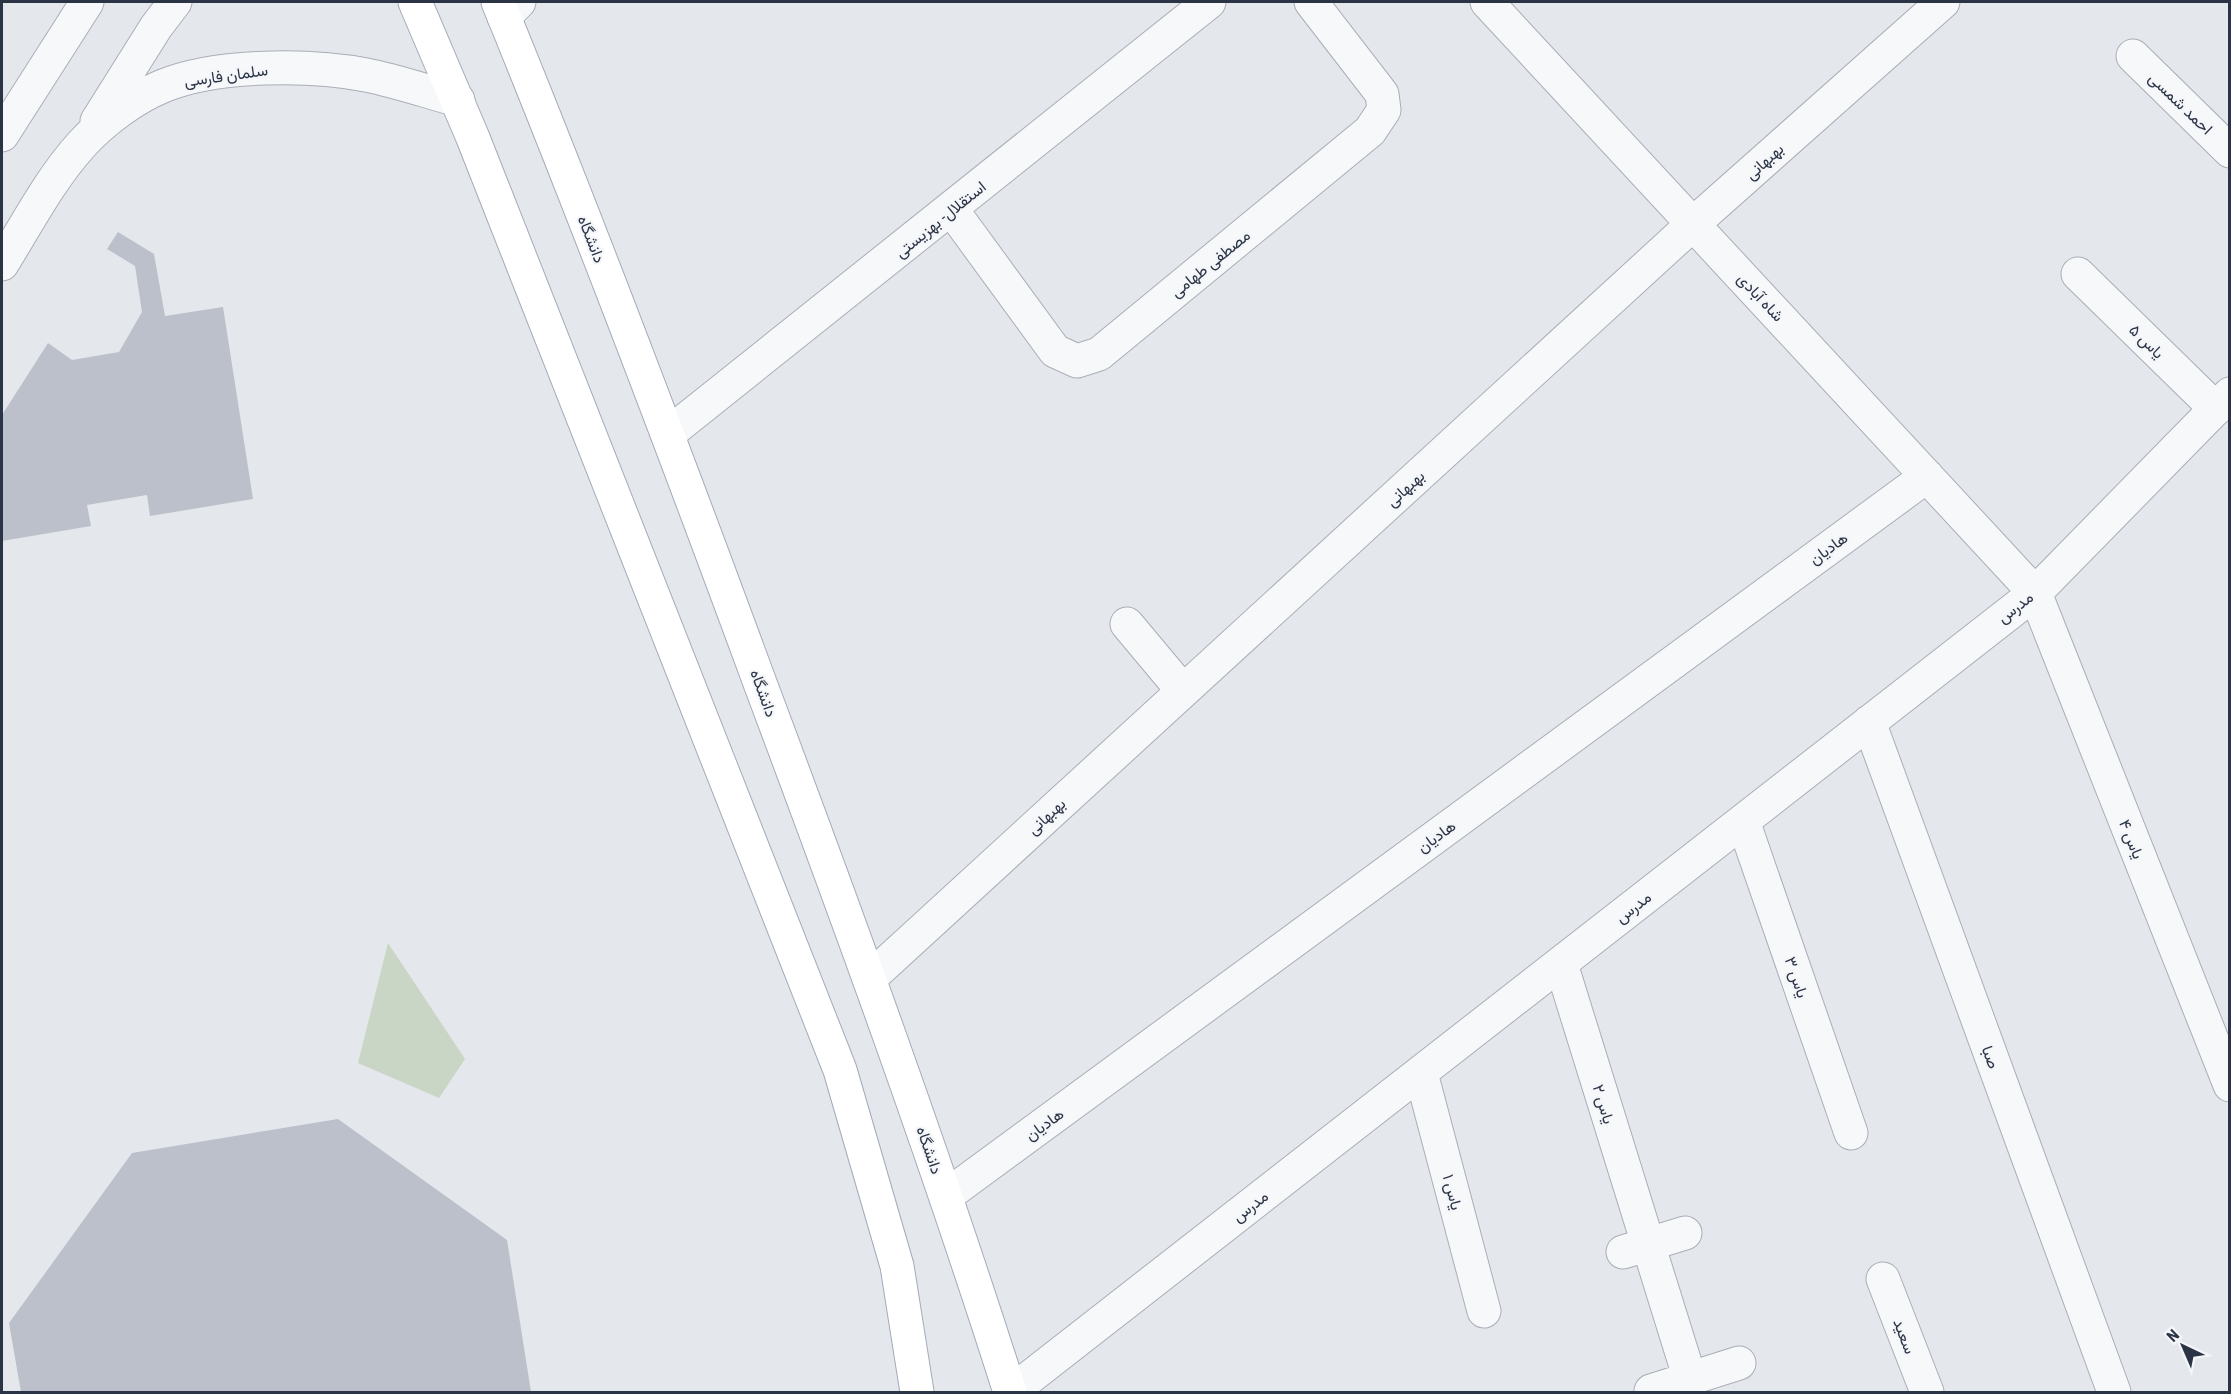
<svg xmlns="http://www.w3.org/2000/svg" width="2231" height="1394" font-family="'Roboto Condensed',Vazirmatn,sans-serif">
	<rect width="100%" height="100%" fill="#e4e7ec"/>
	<path fill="#c9d6c5" d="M388,943L465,1059L439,1098L358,1063Z"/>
	<path fill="#bbc0ca" d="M118,232L154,254L165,316L223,307L253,499L150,516L147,495L87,505L91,526L2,541V415L48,343L72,360L119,352L142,312L135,266L107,249Z
		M338,1119L507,1240L531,1392H21L9,1323L132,1153Z"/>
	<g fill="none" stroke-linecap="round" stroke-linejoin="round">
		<g stroke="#a9aeb7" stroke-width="35">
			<path id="minor" d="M1487,2L2035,593L2230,1085
				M504,17L519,2
				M2133,56L2230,151
				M97,121L156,27L175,2
				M2,135L87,2
				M952,210L1055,351L1077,361L1099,354L1370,131L1384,110L1382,94L1311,2
				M2,264C27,224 50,179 82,144C104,120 134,98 163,86C216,64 310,64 366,75C397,81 428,92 458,100
				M2078,274L2216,409
				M668,434L1209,2
				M1127,624L1183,691
				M1869,722L2114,1392
				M1743,821L1851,1133
				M1561,964L1690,1379
				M870,978L1693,224L1943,2
				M1421,1073L1484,1311
				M946,1196L1927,476
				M1623,1252L1685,1233
				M1883,1279L1927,1392
				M1651,1391L1739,1363
				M1011,1392L2035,593L2230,394"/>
		</g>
		<g stroke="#a3abb8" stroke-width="35">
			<path id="major" d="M415,2L473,138L840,1070L897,1266L917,1392
				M498,2C590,227 676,455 760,683C848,918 934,1153 1010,1392"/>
		</g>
		<use href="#minor" stroke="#f7f8fa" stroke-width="33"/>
		<use href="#major" stroke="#fff" stroke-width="33"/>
	</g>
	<g text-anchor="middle" stroke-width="4.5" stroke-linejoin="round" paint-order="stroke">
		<g font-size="16" fill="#2b3445" stroke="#f4f6f9">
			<text transform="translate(226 75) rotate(-8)" y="6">سلمان فارسی</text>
			<text transform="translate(2181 103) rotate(44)" y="6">احمد شمسی</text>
			<text transform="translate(1764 161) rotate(-42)" y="6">بهبهانی</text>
			<text transform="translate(940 219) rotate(-39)" y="6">استقلال- بهزیستی</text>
			<text transform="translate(592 239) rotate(69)" y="6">دانشگاه</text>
			<text transform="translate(1210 263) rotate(-39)" y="6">مصطفی طهامی</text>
			<text transform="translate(1761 297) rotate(47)" y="6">شاه آبادی</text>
			<text transform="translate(2147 341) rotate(44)" y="6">یاس ۵</text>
			<text transform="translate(1405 488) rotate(-42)" y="6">بهبهانی</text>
			<text transform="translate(1828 548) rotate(-36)" y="6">هادیان</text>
			<text transform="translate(2015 607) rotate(-38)" y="6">مدرس</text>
			<text transform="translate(764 693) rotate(70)" y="6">دانشگاه</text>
			<text transform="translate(1046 816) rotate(-43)" y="6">بهبهانی</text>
			<text transform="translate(1436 836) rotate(-36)" y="6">هادیان</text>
			<text transform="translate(2132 839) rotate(68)" y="6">یاس ۴</text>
			<text transform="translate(1633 907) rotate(-38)" y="6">مدرس</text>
			<text transform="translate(1797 977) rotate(71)" y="6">یاس ۳</text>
			<text transform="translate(1991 1057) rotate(70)" y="6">صبا</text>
			<text transform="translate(1604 1104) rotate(73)" y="6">یاس ۲</text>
			<text transform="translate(1044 1124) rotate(-36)" y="6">هادیان</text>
			<text transform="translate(930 1150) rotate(71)" y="6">دانشگاه</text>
			<text transform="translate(1453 1192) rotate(75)" y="6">یاس ۱</text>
			<text transform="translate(1250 1206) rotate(-38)" y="6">مدرس</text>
			<text transform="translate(1905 1336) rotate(69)" y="6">سعید</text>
		</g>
	</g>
	<rect width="2231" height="1394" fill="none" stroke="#2b3445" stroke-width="6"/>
	<g transform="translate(2183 1346) rotate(316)" stroke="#f4f6f9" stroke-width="4.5" paint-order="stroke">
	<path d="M0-4.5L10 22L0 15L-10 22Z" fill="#2b3445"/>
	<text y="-9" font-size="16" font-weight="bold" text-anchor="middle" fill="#2b3445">N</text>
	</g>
</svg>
